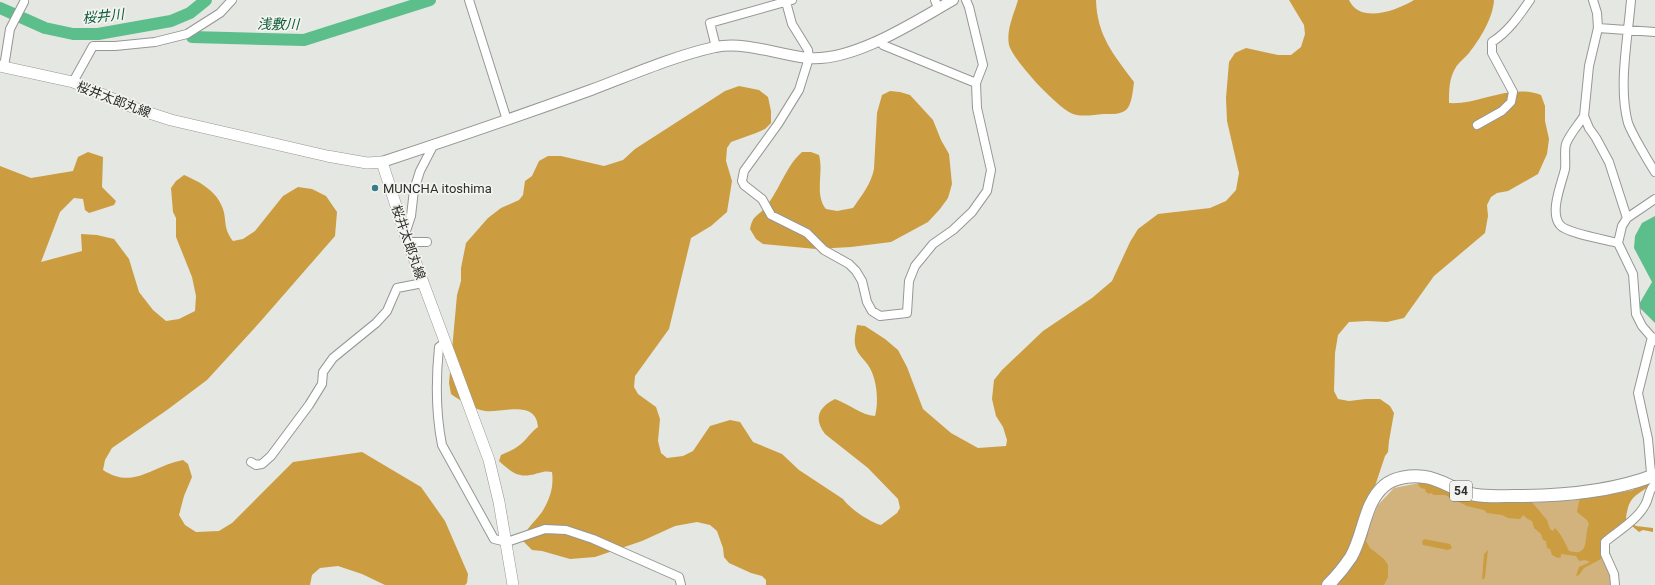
<svg xmlns="http://www.w3.org/2000/svg" width="1655" height="585" font-family="Roboto,'Noto Sans JP',sans-serif">
	<rect width="100%" height="100%" fill="#e5e7e2"/>
	<path fill="#d2b37d" d="M1424,482L1480,503H1527L1625,497L1608,543L1607,550L1617,585H1344L1378,505L1394,488Z"/>
	<path fill="#cb9c40" d="M1018,0H1096C1097,36 1114,55 1134,82C1133,90 1132,103 1127,109C1121,115 1111,114 1103,114C1094,115 1081,117 1073,114C1057,108 1013,60 1009,45C1006,30 1014,14 1018,0Z
		M1289,0H1349C1360,24 1396,11 1414,0H1494C1493,18 1480,39 1469,53C1465,58 1459,62 1456,67C1449,78 1449,90 1449,103C1479,105 1510,83 1541,95L1545,106V121L1549,139L1547,154L1538,174L1508,191L1497,193L1491,197L1487,205L1488,216L1485,233L1434,276L1404,318L1387,322L1367,321L1349,322L1338,335L1335,353L1334,391L1338,399L1349,401L1366,399H1380L1390,406L1394,413L1389,441L1388,452L1385,456L1375,486L1369,519L1368,535L1366,541L1370,548L1384,559L1388,565V577L1384,585H766V580L762,576L751,573L729,563L724,557L723,548L717,531L710,525L697,522L675,526L642,541L595,557L570,559L542,551L532,550L523,541C525,528 535,522 542,512C550,499 554,487 552,472C543,470 538,474 530,475C517,478 508,469 499,461L501,455C508,452 515,449 521,444C527,439 531,432 538,427C536,399 503,413 485,411C473,409 461,401 451,394L449,383L457,295L461,281V268L466,243L488,218L501,208L519,200L523,195L525,181L532,176L539,161L548,156H561L604,166L623,160L635,149L725,91L739,86L759,90L768,97L771,111V123L765,129L756,133L731,142L727,148L726,161L732,181L727,212L711,226L691,238L669,329L635,376L634,387L638,394L656,407L660,419L658,441L661,453L667,458L683,456L693,451L710,426L730,420L740,422L753,442L782,454L799,470L843,499C849,508 871,523 881,525L897,513L900,508L898,499L868,468L825,434C813,418 819,407 835,399C849,404 861,415 875,416C879,401 877,378 868,365C863,358 856,353 855,344C854,338 856,331 857,325L865,326L885,339L898,350L907,367L923,409L951,433L978,448L1006,446L1007,440L1003,427L996,416L992,399L994,380L1002,370L1043,331L1092,298L1112,281L1130,242L1138,229L1158,214L1210,208L1226,201L1236,190L1239,173L1227,121L1226,98L1229,62L1235,53L1246,48L1278,55H1291L1301,47L1305,34L1304,25Z
		M890,91L900,92L910,95L933,120L941,140L949,154L952,184L948,198L940,209L928,222L891,242L851,247L816,249L763,244L756,239L750,229C753,216 755,218 764,209C779,192 785,167 802,152H811L819,155C824,173 814,194 826,209L837,211L853,208C862,195 871,184 874,169L877,113L882,95Z
		M88,152L103,157L102,187L116,201L114,205L89,213L85,210L83,199L74,198L60,212L41,262L82,251L81,234L97,235L114,239L129,259L139,292L153,310L166,321L179,319L195,311L196,296L192,277L176,237V218L173,212L171,188L176,181L184,175C200,182 217,191 223,209C227,222 223,228 233,241L243,239L255,231L283,196L298,187L312,189L326,196L337,212L335,236L260,322L207,380L167,410L112,448L105,460L103,470C133,490 152,466 183,460L188,464L192,477L184,496L179,515L185,525L196,532L219,531L232,523L293,462L362,452L421,487L445,521L468,574L467,583L465,585H385L362,574L338,566L320,568L312,575L310,585H0V166L31,178L73,171L78,157Z
		M1422,481L1505,502L1531,501L1547,520L1550,529L1553,531L1555,528C1562,535 1565,543 1569,551C1591,557 1583,538 1589,524L1587,520L1577,512L1580,497L1599,493L1607,495L1633,490L1636,487L1655,481C1639,496 1629,493 1626,518L1627,520L1636,511H1638L1633,524L1636,526L1653,528V532L1643,530L1639,532L1632,526L1625,529L1622,535L1618,534C1612,539 1602,552 1601,559L1584,568L1579,575L1576,576L1579,567L1590,562L1585,560L1579,561L1576,556L1561,554V557L1558,558L1552,555L1550,549L1547,548L1546,541L1543,540L1541,534L1534,528L1532,521C1528,520 1526,517 1523,515L1520,519L1508,518L1502,515L1487,513L1484,510L1467,506L1445,495H1434L1431,493L1429,494L1426,492L1425,489L1421,488L1418,485L1419,482Z
		M1424,539L1450,544L1452,548L1448,550L1423,545L1422,542Z
		M1488,550L1485,577L1484,579H1482L1484,554Z"/>
	<path fill="#5cbf8b" d="M1655,216V323L1638,306L1652,282L1634,248L1635,236L1642,223Z"/>
	<g fill="none" stroke-linecap="round" stroke-linejoin="round">
		<path stroke="#5cbf8b" stroke-width="12" d="M0,8L45,28L73,34H98L171,21L190,13L206,0
			M192,37L304,40L430,0"/>
		<g stroke="#969793" stroke-width="10">
			<path id="minor" d="M469,0L507,120
				M935,0L938,8
				M1593,0L1597,13L1598,28L1589,66L1584,116L1589,128L1596,138L1609,162L1627,218
				M1631,0C1628,38 1618,86 1628,123C1632,134 1648,161 1655,172
				M786,2L792,24L808,50L809,58L799,90L778,124L744,171L742,181L744,185L762,199L771,215L807,233L824,250L849,264L856,271L862,281L867,302L872,311L880,316L907,313L909,281L915,266L933,244L953,230L972,212L987,191L991,170L977,108L976,83L983,65L969,7L966,0
				M1598,28L1655,32
				M879,40L883,45L976,83
				M716,47L710,23L792,0
				M4,67L10,29L24,2
				M73,82L93,46H115L155,42L187,34L220,13L232,0
				M1584,116C1579,124 1569,135 1566,144C1564,150 1566,161 1565,169C1562,183 1549,212 1560,225C1566,233 1607,240 1618,243
				M1477,125L1502,111L1511,102L1513,92L1492,53V42C1508,32 1519,16 1530,0
				M1655,199L1627,218L1622,226L1618,243L1633,274L1636,314L1642,326L1655,341
				M405,234L411,216L414,190L420,171L434,144
				M408,242H427
				M445,343L439,347C436,377 436,415 442,445L494,539L507,542L545,529L566,530L593,539L679,577L681,585
				M251,462L256,465L262,464L271,456L309,405L322,384L323,372L333,358L376,323L387,311L397,288L423,283
				M1651,473L1648,439L1638,393L1652,337
				M1615,585L1614,574L1605,554V542C1618,531 1637,520 1645,505C1649,499 1648,491 1654,485L1655,486"/>
		</g>
		<g stroke="#969793" stroke-width="12">
			<path id="tertiary" d="M382,162C452,139 522,115 591,90C631,75 674,56 715,47C746,41 778,55 808,58C854,62 914,22 953,0"/>
		</g>
		<g stroke="#969793" stroke-width="12">
			<path id="secondary" d="M0,66L73,82L137,109L171,120L327,156L367,163L382,162L405,234L489,460L499,502L513,585"/>
		</g>
		<g stroke="#969793" stroke-width="14">
			<path id="primary" d="M1328,585C1336,577 1345,566 1351,557C1364,535 1364,503 1384,486C1394,477 1412,475 1425,477C1442,479 1458,493 1476,495C1489,497 1502,496 1515,496C1563,496 1611,492 1655,475"/>
		</g>
		<use href="#minor" stroke="#fff" stroke-width="8"/>
		<use href="#tertiary" stroke="#fff" stroke-width="10"/>
		<use href="#secondary" stroke="#fff" stroke-width="11"/>
		<use href="#primary" stroke="#fff" stroke-width="12"/>
	</g>
	<circle fill="#387b8b" stroke="#f3f4ef" stroke-width="1.5" cx="375" cy="188" r="4"/>
	<g text-anchor="middle" stroke-width="3.5" stroke-linejoin="round" paint-order="stroke">
		<rect fill="#f3f4ef" stroke="#696966" stroke-width="1" x="1450" y="481" width="22" height="20" rx="3"/>
		<g font-size="12" font-weight="bold" fill="#2e2e2c">
			<text x="1461" y="495">54</text>
		</g>
		<g font-size="13" fill="#2e2e2c" stroke="#f3f4ef">
			<text transform="translate(114 99) rotate(21)" y="5">桜井太郎丸線</text>
			<text transform="translate(409 242) rotate(71)" y="5">桜井太郎丸線</text>
		</g>
		<g font-size="13" fill="#2e2e2c" stroke="#f3f4ef" text-anchor="start">
			<text x="383" y="193">MUNCHA itoshima</text>
		</g>
		<g font-size="14" font-style="italic" fill="#0e5b39" stroke="#f3f4ef">
			<text transform="translate(103 16) rotate(-6)" y="5">桜井川</text>
			<text transform="translate(278 24) rotate(1)" y="5">浅敷川</text>
		</g>
	</g>
</svg>
